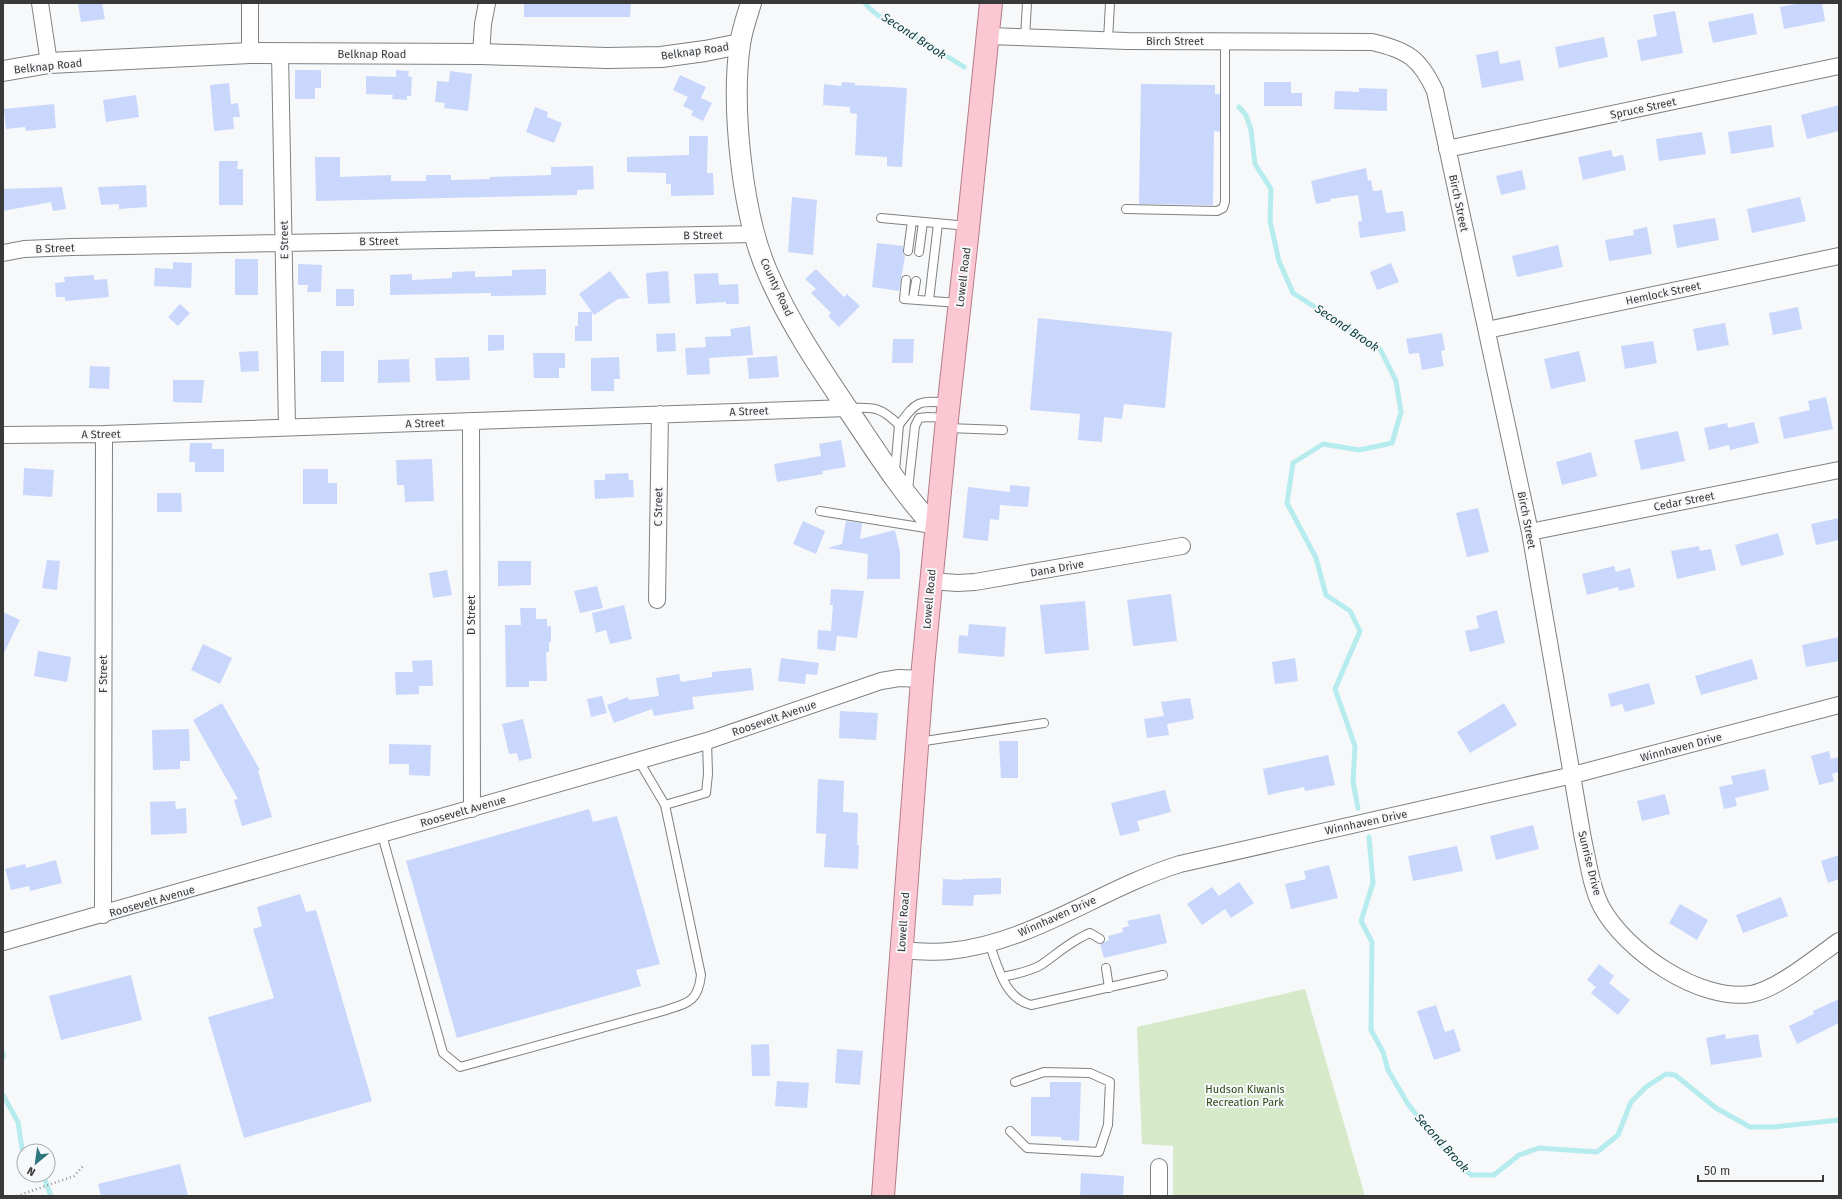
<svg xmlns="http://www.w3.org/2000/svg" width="1842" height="1199" font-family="'Fira Sans',sans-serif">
	<rect width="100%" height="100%" fill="#f6f8fa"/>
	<path fill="#d6eaca" d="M1305,989L1365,1196H1173V1146L1142,1144L1137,1027Z"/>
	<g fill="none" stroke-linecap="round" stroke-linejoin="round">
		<path stroke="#b6eced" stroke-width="5" d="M865,3C878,20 906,31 925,42C938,50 951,59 964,67
			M1239,107L1246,115L1251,130L1255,164L1271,189L1270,221L1279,261L1293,293L1380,349L1396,381L1401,412L1392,443L1359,450L1323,444L1293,463L1287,503L1316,558L1326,595L1350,611L1360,631L1335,689L1355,746L1353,782L1358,808
			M1369,837L1373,883L1361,921L1372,942L1371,1030L1383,1052L1388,1070L1408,1104L1443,1148L1471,1175H1494L1519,1155L1539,1148L1597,1152L1618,1135L1631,1102L1646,1087L1666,1074L1675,1075L1716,1108L1750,1127H1773L1839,1120
			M3,1053V1057
			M3,1095L18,1122L22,1149L24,1152
			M43,1175L51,1196"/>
	</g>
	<path fill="#cad7fd" d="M78,3H102L105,19L81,22Z
		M524,3H631L630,17H524Z
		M1801,3H1822L1825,21L1784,29L1780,7Z
		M1675,11L1683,53L1641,61L1637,40L1657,36L1653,15Z
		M1753,13L1757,34L1713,43L1708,22Z
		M1604,37L1608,57L1559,68L1555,47Z
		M1498,51L1500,64L1520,60L1524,80L1482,88L1476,55Z
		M295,70H321V88H315V99H295Z
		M396,70L409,71L408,76L412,77L411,96H407V100L392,99L393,95L366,94V76L396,77Z
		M450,71L472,74L468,111L444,108L445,103L435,102L437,81L449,82Z
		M680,75L706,87L701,98L712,103L703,121L691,115L693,111L683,106L688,97L673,90Z
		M842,82L855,83V85L907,88L902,167L887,166V157L855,155L857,114L850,113V107L823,105L824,84L841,86Z
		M1264,82H1291V93H1302V106H1264Z
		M229,83L231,104L238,103L240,117H233L234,129L214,131L210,85Z
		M1141,84L1215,85V94H1220V132L1214,131L1213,205L1139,204Z
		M1359,88L1387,89V111L1334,109L1335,91L1359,92Z
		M136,95L139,117L106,122L103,100Z
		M54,104L56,128L26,131L25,127L6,129L4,109Z
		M1839,105V131L1807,139L1801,115Z
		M535,107L548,112L547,117L562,123L554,143L526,132Z
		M1771,125L1774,147L1731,154L1728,132Z
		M1702,132L1706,154L1659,161L1656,139Z
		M689,136H708L707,173H713L714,195L671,196V184H666V173L627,172V157L689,155Z
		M1611,150L1613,157L1623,155L1626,170L1583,180L1578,157Z
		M315,157H340V177L391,175V181H426V175H451V180L490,179V177L551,175V167L593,166L594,189L577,190V195L316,201Z
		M219,161H238L237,169H243V205H219Z
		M1366,168L1368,181L1371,180L1373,191L1382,190L1386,213L1403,211L1406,231L1360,238L1358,222L1362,221L1358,195L1330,199L1331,201L1316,204L1311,181Z
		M1522,170L1526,189L1501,195L1496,176Z
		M146,185L147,207L119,209V204L101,205L98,187Z
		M62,187L66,209L53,211L51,202L3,211V189Z
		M792,197L817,200L813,255L788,252Z
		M1800,197L1806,221L1752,233L1747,209Z
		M1715,218L1719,240L1677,248L1673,225Z
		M1647,227L1652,254L1609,261L1605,240L1634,235L1633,230Z
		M877,243L903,246V253L905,256L899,291L872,287Z
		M1558,245L1563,267L1517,277L1512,256Z
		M235,259H258V295H235Z
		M173,262L192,263L191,288L154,286L155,268L173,269Z
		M1391,263L1399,282L1377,290L1370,272Z
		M298,264L322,265L321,292H307L308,285H298Z
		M546,269V295L491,296V293L390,295V275L412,274V280L452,278V272L475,271V277L512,276V270Z
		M816,269L844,297L847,294L860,306L839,327L828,316L831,313L811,293L816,289L805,279Z
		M610,271L630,298L618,299L594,315L579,294Z
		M668,271L670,303L648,304L646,273Z
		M718,273L719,285L738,284L739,304H726V302L696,304L694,274Z
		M94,275V280L107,279L109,297L65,301V297H56L55,283L65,282L64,277Z
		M336,289H354V306H336Z
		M180,304L190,313L178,326L168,317Z
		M1798,307L1802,329L1773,335L1769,313Z
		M578,312H592V341H575V326H578Z
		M1038,318L1172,332L1165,408L1124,404L1122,419L1104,417L1102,442L1078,440L1080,414L1030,410Z
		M1725,323L1729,345L1697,351L1693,329Z
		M750,326L753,355L709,358L710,374L687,375L685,348L706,347L705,337L731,336L730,329Z
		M675,333L676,351L657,352L656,334Z
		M1442,333L1445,350L1441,351L1444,366L1422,370L1419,353L1409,354L1406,339Z
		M488,335H504V350L488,351Z
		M893,339H914L913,363H892Z
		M1653,341L1657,363L1625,369L1621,346Z
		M258,351L259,371L241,372L239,352Z
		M321,351H344V382H321Z
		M1579,351L1586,381L1551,389L1544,359Z
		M533,353H565V368H559V378H534Z
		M777,356L779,377L749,379L747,358Z
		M469,357L470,380L436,381L435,358Z
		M619,357L620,379H614V391H591V358Z
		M409,359L410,382L378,383V360Z
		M90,366L110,367L109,389L89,388Z
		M173,380H204L202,403L173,402Z
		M1826,397L1833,429L1784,439L1779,417L1810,410L1808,401Z
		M1754,422L1759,443L1730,450L1729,445L1709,450L1704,428L1727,423L1728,428Z
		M1678,431L1685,461L1641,470L1634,440Z
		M841,440L846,467L822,471L823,474L777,482L774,464L821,456L819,444Z
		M190,443H212V449H224V472H195V462H189Z
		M1591,452L1597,476L1562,485L1556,462Z
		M432,459L434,501L405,502L404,485H397L396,460Z
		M24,468L54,470L52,497L23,495Z
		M303,469H328V483H337V504H303Z
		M628,473L629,480H633L634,497L595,499L594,480H605V474Z
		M1010,485L1030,487L1028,507L1000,505L999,520L990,519L988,541L963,538L968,487L1010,492Z
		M157,493H181L182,512H157Z
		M1478,508L1489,552L1467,557L1456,513Z
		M1839,518V540L1816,545L1811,524Z
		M803,521L825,531L816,554L793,544Z
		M846,521L862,523L860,539L895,530L900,552V579H867L868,554L827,548L842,544Z
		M1778,533L1784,555L1741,566L1735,545Z
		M1699,546L1700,551L1711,549L1716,570L1677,579L1671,551Z
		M47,560L60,561L57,590L42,588Z
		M498,561H531V585L498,586Z
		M1614,566L1616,572L1630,568L1635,587L1619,591L1618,587L1587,595L1582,574Z
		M447,570L452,595L433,598L429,573Z
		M597,586L603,608L580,613L574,591Z
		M831,589L864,591L857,638L837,636L835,651L817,649L818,630L831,631L833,605H830Z
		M1171,594L1177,641L1133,646L1127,600Z
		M1085,601L1089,650L1045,654L1040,605Z
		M624,605L632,639L610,644L606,630L596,633L592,613Z
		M520,608H536V619H547V626H551V642H549V652H546L547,681H529V687H506L505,625H521Z
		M1497,610L1505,643L1470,652L1465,631L1479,628L1476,616Z
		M3,612L20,620L3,655Z
		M969,624L1006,627L1004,657L958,653L959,635L968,636Z
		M1839,637V661L1806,667L1802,645Z
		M203,644L232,658L220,684L191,670Z
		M38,651L71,657L67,682L34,676Z
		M781,658L819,663L817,675L806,674L805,684L778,681Z
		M1295,658L1298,681L1275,684L1272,662Z
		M1752,659L1758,679L1701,695L1695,676Z
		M432,660L433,686H419V694L396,695L395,672H413L412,661Z
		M751,668L754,690L692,697L694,709L654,716L652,709L614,723L607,705L628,697L629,700L659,696L656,678L679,674L681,682L712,677V672Z
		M1649,683L1655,704L1625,712L1622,704L1611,707L1608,694Z
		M602,696L607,713L591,717L587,699Z
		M1190,698L1194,719L1167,724L1169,735L1147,738L1144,719L1164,716L1161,702Z
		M222,703L260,770L258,771L272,817L242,826L234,800L238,799L193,720Z
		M1504,703L1517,725L1470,753L1457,732Z
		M840,711L878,713L876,740L839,738Z
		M523,719L532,758L519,761L517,753L509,754L502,724Z
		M189,729L190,761H180V769L153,770L152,730Z
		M999,741H1018V778H1001Z
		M389,744L431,745L430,776L409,775V764H389Z
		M1829,751L1831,759L1839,757V772L1832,774L1834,781L1819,785L1811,756Z
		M1328,755L1335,785L1305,791L1304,787L1268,795L1263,769Z
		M1765,769L1769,790L1735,798L1737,806L1724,809L1719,787L1733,784L1731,776Z
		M818,779L844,781L843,812L858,813L857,845H859L858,869L824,867L826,834L816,833Z
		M1165,790L1171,812L1137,821L1140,831L1120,836L1111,803Z
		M1665,794L1670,814L1642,821L1637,801Z
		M175,801L176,809L186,808L187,833L151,835L150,802Z
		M589,809L593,822L617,816L660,964L636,970L641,986L457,1038L406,861Z
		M1533,825L1539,849L1496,860L1490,836Z
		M1457,846L1463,871L1413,881L1408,856Z
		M1839,855V879L1828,883L1821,861Z
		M56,860L62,883L30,891L29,886L11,890L5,869L25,864L26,868Z
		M1329,865L1338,898L1291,909L1285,884L1306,879L1304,871Z
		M1001,878V894L974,895L973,906L942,905L943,879L962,880V879Z
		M1239,882L1254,903L1231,918L1225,909L1202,925L1187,904L1212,887L1219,896Z
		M300,894L306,912L316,910L372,1101L244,1138L208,1017L274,998L253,929L262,926L257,907Z
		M1781,897L1788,916L1743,933L1736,915Z
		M1680,904L1708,920L1697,940L1669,923Z
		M1160,914L1167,943L1104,958L1100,944L1109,940L1108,936L1123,932L1122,928L1129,926L1127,921Z
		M1599,964L1614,976L1609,983L1630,1000L1618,1015L1591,993L1596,987L1587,980Z
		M131,975L142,1020L61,1040L49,996Z
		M1839,999V1023L1797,1044L1789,1026L1814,1014L1813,1011Z
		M1436,1005L1445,1032L1454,1029L1461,1051L1434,1060L1417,1011Z
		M1725,1034L1726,1039L1758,1034L1762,1057L1711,1065L1706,1038Z
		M769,1044L770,1076H752L751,1045Z
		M837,1049L863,1051L860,1085L835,1083Z
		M777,1081L809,1083L807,1108L775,1106Z
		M1050,1082H1081L1079,1141L1061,1140V1137L1031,1136V1097H1050Z
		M180,1164L188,1196H101L98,1184Z
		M1081,1173L1124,1176L1123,1196H1080Z"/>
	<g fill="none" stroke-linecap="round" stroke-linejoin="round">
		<g stroke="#7f8082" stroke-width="10">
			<path id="service" d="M1025,38L1027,3
				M1108,40L1110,3
				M1126,209L1217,211L1223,208L1225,202V41
				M881,218L968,226
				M908,251L912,221
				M919,252L923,222
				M906,280L904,299L959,303
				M913,299L916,281
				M929,300L938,224
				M848,408C873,407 880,406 899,425L895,471
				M899,425C916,401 919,400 947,403
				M947,428L1003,430
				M908,490L915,426L919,418L928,417L946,418
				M820,511L932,529
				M918,742L1044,723
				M639,761L665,805L706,793L708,774L707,741
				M382,835L443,1053L460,1067L663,1011C687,1003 698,1003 701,975L665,805
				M989,943C998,966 1004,998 1031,1005L1163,975
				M1106,968L1109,988
				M1002,977C1015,974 1029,972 1041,965C1057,954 1072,940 1090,933L1100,939
				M1010,1131L1027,1148L1099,1152L1108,1125L1110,1082L1090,1073L1044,1072L1015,1082"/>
		</g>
		<g stroke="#7f8082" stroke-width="18">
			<path id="minor" d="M40,3L49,63
				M250,3V53
				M987,36L1127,41L1372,42C1407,50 1420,58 1435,91L1530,532L1583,839C1588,861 1591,886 1601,906C1625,951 1699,1002 1751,994C1778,989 1816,957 1839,941
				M280,53L287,427
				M481,54L483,24L487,3
				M1447,149L1839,66
				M3,253L24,249L72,247L755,234
				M1487,330L1839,256
				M471,421L472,809
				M3,435L104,434L847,408
				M1530,532L1839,470
				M931,581L957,583L975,582L1182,546
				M657,600L660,414
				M103,915L104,434
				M3,942L707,741L881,681L899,678L922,679
				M900,950C917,951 933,953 949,951C1032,943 1102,888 1180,864L1573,775L1839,705
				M1159,1196V1167"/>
		</g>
		<g stroke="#7f8082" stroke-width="22">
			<path id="tertiary" d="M751,3C747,16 742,30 740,44C731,107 742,213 767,271C789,323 822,371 853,417C879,456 904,495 936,529
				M3,71L49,63L250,53L481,54L607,58L661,57L705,51L740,44"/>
		</g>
		<g stroke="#b57d8a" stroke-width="24">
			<path id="primary" d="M883,1196L923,667L947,419L967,238L991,3"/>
		</g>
		<path stroke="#929395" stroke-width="2.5" stroke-dasharray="1 3" stroke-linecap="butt" d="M17,1196L74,1176L84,1165"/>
		<use href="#service" stroke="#fff" stroke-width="8"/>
		<use href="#minor" stroke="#fff" stroke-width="16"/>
		<use href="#tertiary" stroke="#fff" stroke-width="20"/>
		<use href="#primary" stroke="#fbc7d3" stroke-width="22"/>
	</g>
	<g text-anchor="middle" stroke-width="4" stroke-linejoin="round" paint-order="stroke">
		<g font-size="11" fill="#39393a" stroke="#f6f8fa">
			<text x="1175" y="45">Birch Street</text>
			<text transform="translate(695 51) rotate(-8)" y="4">Belknap Road</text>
			<text x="372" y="58">Belknap Road</text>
			<text transform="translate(48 66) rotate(-6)" y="4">Belknap Road</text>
			<text transform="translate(1643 108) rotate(-12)" y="4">Spruce Street</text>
			<text transform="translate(1459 203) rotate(78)" y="4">Birch Street</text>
			<text transform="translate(703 235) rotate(-1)" y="4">B Street</text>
			<text transform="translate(284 240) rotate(-91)" y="4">E Street</text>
			<text transform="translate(379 241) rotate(-1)" y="4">B Street</text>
			<text transform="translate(55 248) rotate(-2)" y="4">B Street</text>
			<text transform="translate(963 277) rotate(-83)" y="4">Lowell Road</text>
			<text transform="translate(777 287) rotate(65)" y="4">County Road</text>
			<text transform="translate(1663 293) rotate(-12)" y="4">Hemlock Street</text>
			<text transform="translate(749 411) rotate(-2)" y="4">A Street</text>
			<text transform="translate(425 423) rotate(-2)" y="4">A Street</text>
			<text transform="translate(101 434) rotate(-1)" y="4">A Street</text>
			<text transform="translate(1684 501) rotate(-11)" y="4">Cedar Street</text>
			<text transform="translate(658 507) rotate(-89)" y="4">C Street</text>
			<text transform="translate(1527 520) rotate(79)" y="4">Birch Street</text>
			<text transform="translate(1057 568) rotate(-10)" y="4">Dana Drive</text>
			<text transform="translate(929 599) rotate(-85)" y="4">Lowell Road</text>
			<text transform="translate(471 615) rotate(-90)" y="4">D Street</text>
			<text transform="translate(103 674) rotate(-90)" y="4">F Street</text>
			<text transform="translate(774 718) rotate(-19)" y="4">Roosevelt Avenue</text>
			<text transform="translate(1681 747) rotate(-15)" y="4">Winnhaven Drive</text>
			<text transform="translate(463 811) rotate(-16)" y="4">Roosevelt Avenue</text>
			<text transform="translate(1366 822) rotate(-12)" y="4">Winnhaven Drive</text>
			<text transform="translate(1590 863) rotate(76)" y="4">Sunrise Drive</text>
			<text transform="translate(152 901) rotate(-16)" y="4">Roosevelt Avenue</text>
			<text transform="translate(1057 916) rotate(-24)" y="4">Winnhaven Drive</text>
			<text transform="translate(903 922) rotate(-86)" y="4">Lowell Road</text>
		</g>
		<g font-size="11" fill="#2d4915" stroke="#f6f8fa">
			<text x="1245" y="1093">Hudson Kiwanis<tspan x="1245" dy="13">Recreation Park</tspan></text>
		</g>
		<g font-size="12" font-style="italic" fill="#0f4042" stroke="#f6f8fa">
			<text transform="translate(914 36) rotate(33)" y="4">Second Brook</text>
			<text transform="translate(1347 328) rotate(34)" y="4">Second Brook</text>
			<text transform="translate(1442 1143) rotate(48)" y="4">Second Brook</text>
		</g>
	</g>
	<rect width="1842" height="1199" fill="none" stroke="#39393a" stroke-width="8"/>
	<g transform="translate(36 1163) rotate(209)"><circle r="19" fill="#f6f8fa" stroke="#aaacad"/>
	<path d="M0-3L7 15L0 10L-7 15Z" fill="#2d767e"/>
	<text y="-6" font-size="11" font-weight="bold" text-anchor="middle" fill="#39393a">N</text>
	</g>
	<path d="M1698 1175v6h125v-6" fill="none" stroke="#39393a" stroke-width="2"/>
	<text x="1704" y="1175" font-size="12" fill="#39393a" stroke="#f6f8fa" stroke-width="3" paint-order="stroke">50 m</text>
</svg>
